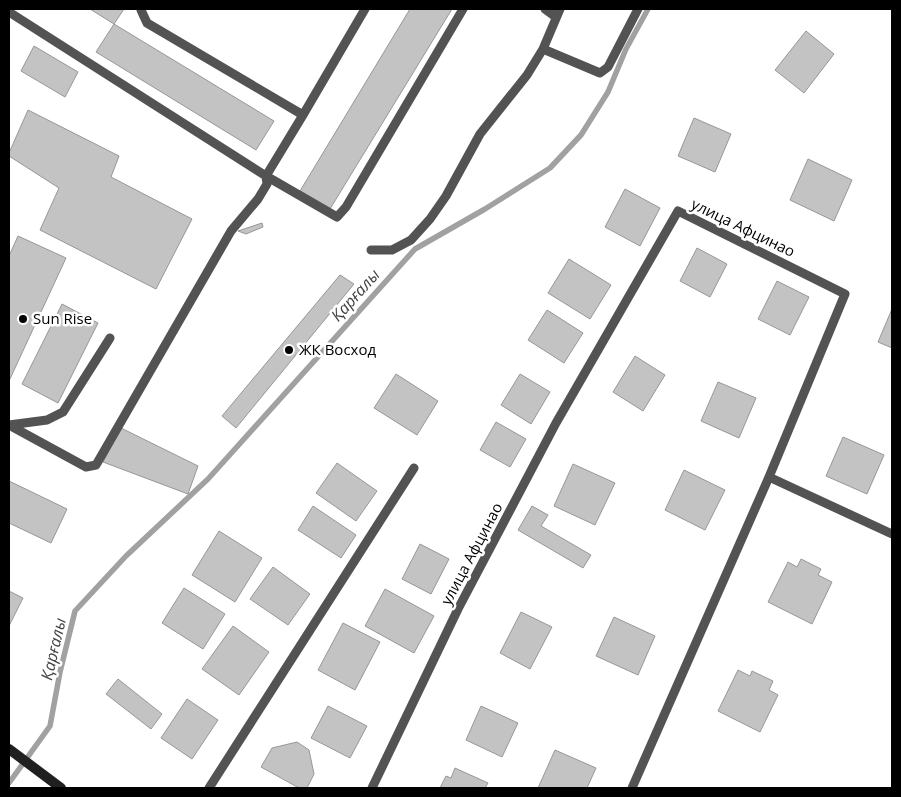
<svg xmlns="http://www.w3.org/2000/svg" width="901" height="797" font-family="'Open Sans',sans-serif">
	<rect width="100%" height="100%" fill="#fff"/>
	<g fill="none" stroke-linecap="round" stroke-linejoin="round">
		<path stroke="#a1a1a1" stroke-width="5.5" d="M9,783L50,726L60,672L75,611L126,556L208,479L415,249L485,209L550,168L581,135L608,92L626,49L648,9"/>
	</g>
	<path fill="#c3c3c3" stroke="#979797" d="M90,9H124L114,24Z
		M410,9H452L330,209L300,191Z
		M114,24L274,121L256,150L96,52Z
		M806,31L834,54L804,93L775,70Z
		M34,46L78,72L65,97L21,71Z
		M28,110L119,156L111,177L192,219L156,289L40,230L59,188L9,156V153Z
		M694,118L731,134L715,172L678,156Z
		M808,159L852,180L834,221L790,200Z
		M625,189L660,208L640,246L605,227Z
		M262,223L263,227L246,234L238,231Z
		M18,236L66,258L9,381V256Z
		M697,248L727,264L710,297L680,281Z
		M569,259L611,285L590,319L548,293Z
		M340,275L354,284L236,428L222,416Z
		M777,281L809,297L790,335L758,319Z
		M62,304L98,323L58,403L22,384Z
		M892,309V348L878,342Z
		M547,310L583,333L564,363L528,340Z
		M635,356L665,375L643,411L613,392Z
		M396,374L438,401L417,435L374,408Z
		M520,374L550,392L531,424L501,405Z
		M718,382L756,398L739,438L701,421Z
		M496,422L526,439L510,467L480,450Z
		M121,428L198,466L188,494L103,462Z
		M843,437L884,455L867,494L826,476Z
		M337,463L377,491L356,521L316,493Z
		M573,464L615,483L595,525L554,506Z
		M684,470L725,490L705,530L665,510Z
		M9,481L67,509L51,543L9,523Z
		M313,506L356,535L341,558L298,530Z
		M532,506L548,515L541,526L591,555L583,568L518,530Z
		M219,531L262,558L235,602L192,575Z
		M420,544L449,559L431,594L402,579Z
		M801,559L821,569L818,575L832,582L812,624L768,602L788,562L797,567Z
		M273,567L310,594L288,625L250,599Z
		M184,588L225,614L203,649L162,623Z
		M385,589L434,616L414,653L365,626Z
		M9,591L23,598L9,626Z
		M521,612L552,627L530,669L500,653Z
		M614,617L655,636L638,675L596,656Z
		M343,623L380,642L355,690L318,670Z
		M233,626L269,652L239,695L202,669Z
		M738,670L750,676L752,671L773,681L769,690L778,695L760,732L718,711Z
		M118,679L162,714L151,729L106,694Z
		M187,699L218,720L192,759L161,738Z
		M328,706L367,726L350,758L311,738Z
		M481,706L518,723L502,757L466,740Z
		M297,742L309,750L314,774L307,788H299L261,767L272,748Z
		M555,750L596,768L587,788H538Z
		M455,768L488,783L485,788H440L446,776L451,778Z"/>
	<g fill="none" stroke-linecap="round" stroke-linejoin="round">
		<path stroke="#535353" stroke-width="9" d="M141,9V10L147,23L303,115
			M365,9L303,115L266,176L337,217L346,207L463,9
			M545,9L556,17
			M9,12L266,176L267,184L258,199L231,231L96,465L86,467L9,425
			M543,49L600,73L608,67L638,9
			M371,250H392L411,240L430,219L446,196L480,134L527,75L543,49L560,9
			M9,425L47,420L63,412L110,338
			M769,477L892,534
			M209,788L414,468
			M372,788L458,609L556,423L678,211L845,294L769,477L632,788"/>
		<path stroke="#202020" stroke-width="10" d="M9,749L61,788"/>
	</g>
	<g fill="#000" stroke="#fff" stroke-width="2">
		<circle cx="23" cy="319" r="5"/>
		<circle cx="289" cy="350" r="5"/>
	</g>
	<g text-anchor="middle" stroke-width="5" stroke-linejoin="round" paint-order="stroke">
		<g font-size="15" fill="#000" stroke="#fff">
			<text transform="translate(743 228) rotate(26)" y="5">улица Афцинао</text>
			<text transform="translate(472 554) rotate(-62)" y="5">улица Афцинао</text>
		</g>
		<g font-size="15" fill="#000" stroke="#fff" text-anchor="start">
			<text x="33" y="324">Sun Rise</text>
			<text x="299" y="355">ЖК Восход</text>
		</g>
		<g font-size="16" font-style="italic" fill="#424242" stroke="#fff">
			<text transform="translate(355 295) rotate(-48)" y="6">Қарғалы</text>
			<text transform="translate(53 649) rotate(-77)" y="6">Қарғалы</text>
		</g>
	</g>
	<rect width="901" height="797" fill="none" stroke="#000000" stroke-width="20"/>
</svg>
